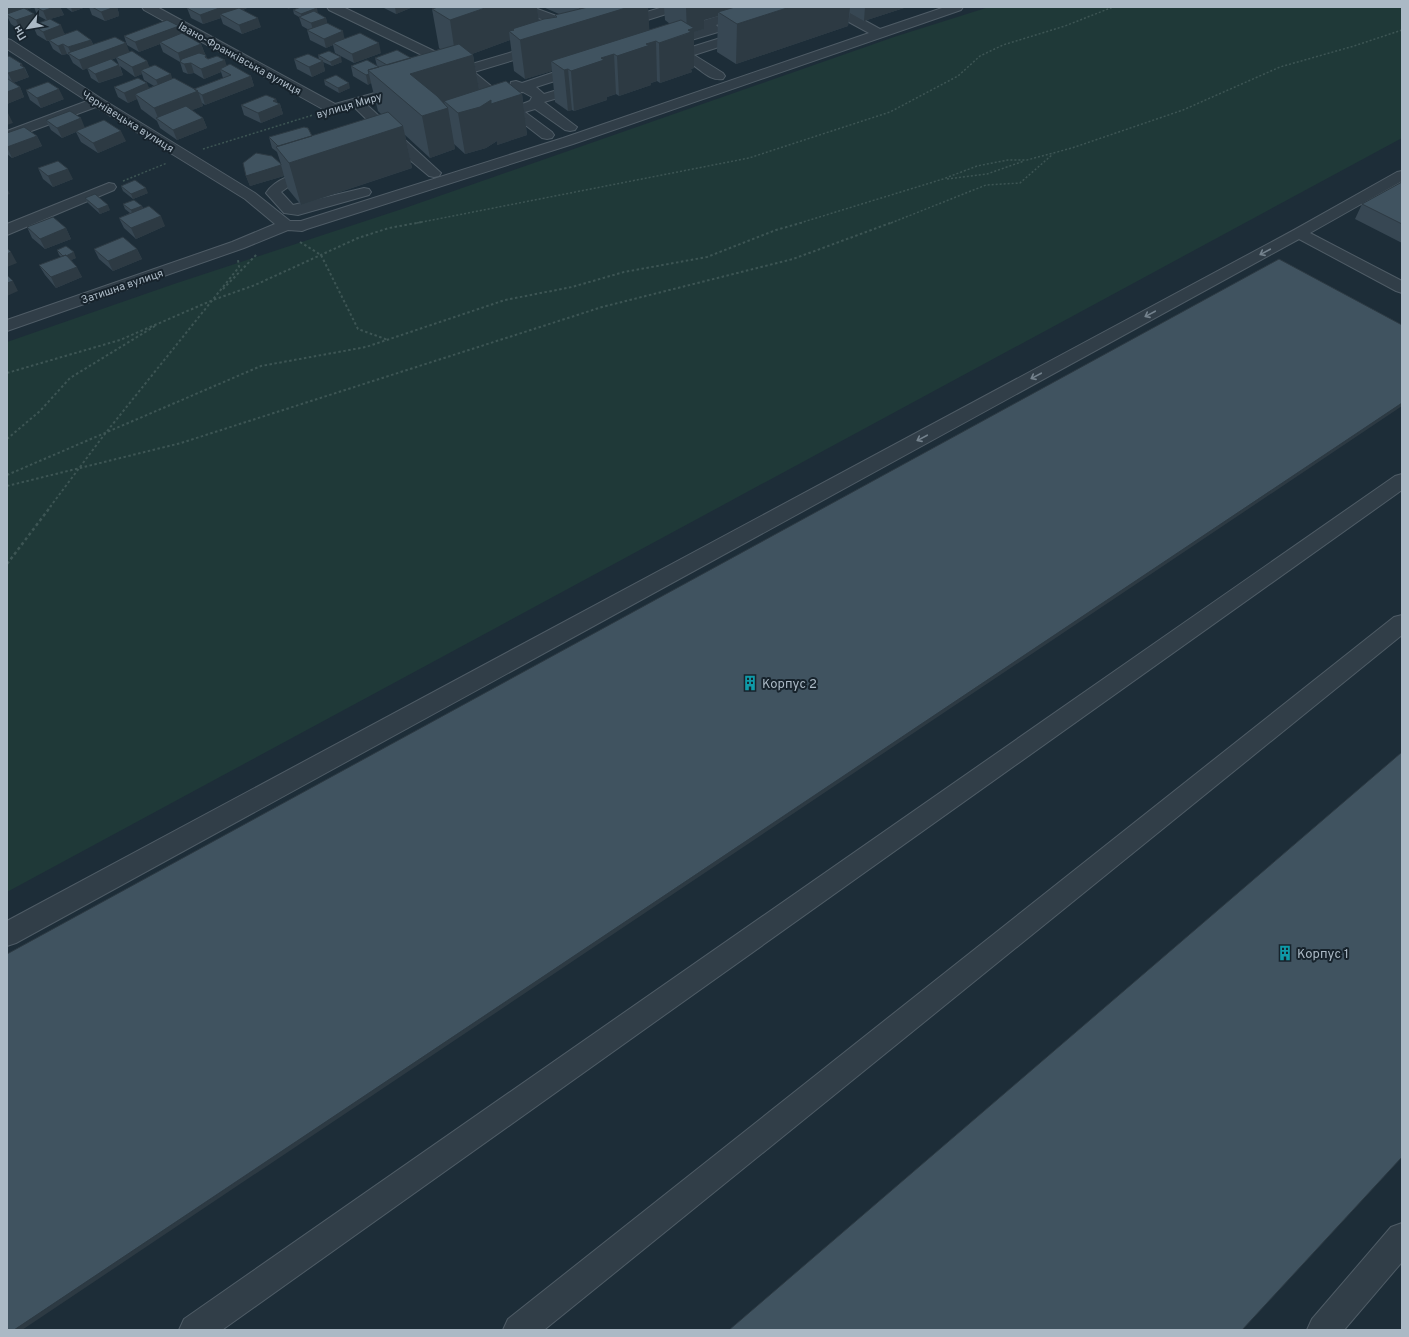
<svg xmlns="http://www.w3.org/2000/svg" width="1409" height="1337" font-family="Overpass,sans-serif">
	<rect width="100%" height="100%" fill="#1d2d38"/>
	<path fill="#1f3938" d="M989,7H1402V138L7,892V342L174,284L405,208L894,37Z"/>
	<g fill="none" stroke-linecap="round" stroke-linejoin="round">
		<g stroke="#4f5c66" stroke-width="2">
			<path id="minor" d="M142,7H157L335,104L404,85L409,86L411,89L409,92L366,104L441,173L439,176L434,177L429,176L398,150L354,107L333,113L328,112L144,10Z
				M327,7H343L465,66L536,45H544L546,48L544,51L474,72L496,90L510,86L511,82L516,81L522,83L576,65H586L587,68L586,71L536,87L544,94L584,82L589,83L591,86L589,89L544,102L577,127L575,130L570,131L565,130L535,109L525,112L552,132L554,135L552,138L547,139L542,138L511,114L499,117L494,116L492,113L497,109L490,102H482L480,99L486,95L462,75L446,80L441,79L439,76L441,73L453,70L329,10ZM523,92L532,97L530,101C520,106 510,107 501,99C506,93 515,92 523,92Z
				M515,7H532L581,25L583,28L581,31H573L517,10Z
				M663,7H681L679,10L625,27H617L615,24L617,21Z
				M748,7H766L764,10L716,25L720,29L718,32L688,41L684,40L682,37L684,34L704,28L700,24L702,21Z
				M825,7H840L880,29L945,7H963L961,10L573,144L307,229L302,231L288,230L244,248L7,331V320L232,242L275,224L245,199L96,107L7,140V131L87,101L7,49V39L11,40L102,99L255,193L290,221H301L563,138L869,33L827,10Z
				M746,30L750,31L752,34L750,37L694,55L723,73L725,76L723,79C709,82 698,66 686,61C678,57 670,65 661,63L660,60L661,57L668,55L669,51H679Z
				M314,170L319,171L321,174L319,177L291,185L281,192L293,205L364,188L369,189L371,192L369,195L298,215L284,213L266,193C277,177 296,174 314,170Z
				M1402,171V181L1310,233L1402,281V293L1396,291L1299,239L16,943L7,946V921L1294,230L1397,172Z
				M109,183L114,184L116,187L114,190L7,235V224Z
				M1402,474V490L222,1330H179L184,1319L1395,476Z
				M1402,615V635L544,1330H503L508,1319L1394,617Z
				M1402,1223V1262L1344,1330H1307L1312,1319L1391,1227Z"/>
		</g>
		<path stroke="#3d5554" stroke-width="1.5" stroke-dasharray="2 2" stroke-linecap="butt" d="M203,149L313,115
			M947,179L987,174L1024,161
			M123,181L167,163
			M417,223L749,158L890,112L958,76L980,56L1003,45L1065,26L1113,7
			M800,223L943,179L977,166L1008,160H1027L1072,148L1183,110L1280,67L1354,46L1402,30
			M891,223L986,185L1020,183L1053,154"/>
		<path stroke="#3d5554" stroke-width="2" stroke-dasharray="2.5 2.5" stroke-linecap="butt" d="M300,242L321,255L358,329L388,340
			M223,289L257,254
			M7,373L120,340L213,300L255,285L358,238L389,228L422,222
			M7,439L40,411L70,378L155,326
			M7,475L261,366L366,347L505,300L572,287L624,272L707,257L776,230L804,222
			M7,486L181,443L602,307L793,259L893,222
			M50,507L104,435L239,267L238,260"/>
		<path stroke="#3d5554" stroke-width="2.5" stroke-dasharray="3 3" stroke-linecap="butt" d="M7,564L51,506"/>
		<use href="#minor" fill="#313e48" fill-rule="evenodd"/>
	</g>
	<path fill="#374753" fill-rule="evenodd" d="M7,7H60L64,15L50,19L65,34L91,40L93,44L129,52L147,61L149,67L194,89L223,78L221,72L204,79L194,73L188,74L183,72L180,62L163,52L160,44L139,52L127,45L124,36L182,34L201,44L205,54L204,55L208,59L227,66L251,76L254,86L205,105L202,103L203,106L192,110L203,118L207,128L177,140L160,128L157,121L141,109L137,99L128,103L118,97L114,87L149,88L154,86L144,80L142,74L135,77L120,66L123,75L99,83L91,78L87,68L83,70L73,63L69,55L67,54L62,55L53,49L49,41H47L37,35L33,26L20,30L11,24L7,16ZM34,7L37,15L46,20L38,24L34,14L26,10ZM116,58L119,65L111,60Z
		M65,7H86L72,12Z
		M89,7H117L119,14V16L105,21L92,15Z
		M382,7H413L396,14Z
		M537,7L539,21L555,17V15L559,14L543,7H648L649,30L670,24L665,20L664,7H907L864,21L850,13L848,26L736,64L717,52L718,16L704,20V29L694,32V68L691,69L692,72L660,83L657,81L651,83V85L619,96L616,94L607,97V100L574,111L572,110L568,111L555,102L552,71L525,79L514,71L510,40L472,54L473,55L479,89L522,94L527,135L497,145V141L486,148L465,154L454,144L455,149L430,158L405,135L412,168L301,205L288,189L284,176L250,186L246,176L281,164L277,152L272,148L269,137L312,136L382,115L378,111L371,83L368,85L353,76L351,66H377L375,58H411L440,49L439,48L432,9Z
		M187,8H247L243,10L261,27L242,34L223,24L221,18L203,24L191,18Z
		M293,10L318,13H317L326,18L327,23L344,38L381,53L354,63L335,53L333,45L326,48L310,40L307,30H309L302,26L299,17L294,14Z
		M318,55L342,62L332,66L323,62L325,71L312,77L297,69L294,59H319Z
		M7,57L25,68L29,77L13,83L20,87L24,97L7,104Z
		M324,80L350,88L339,93L325,85Z
		M26,90L64,99L41,108L30,100Z
		M276,99L277,103L280,104L283,114L261,123L244,115L241,105Z
		M46,120L85,128L126,141L98,153L81,142L76,132L62,138L51,130Z
		M7,133L37,136L42,146L12,158L7,154Z
		M38,168L73,179L53,187L43,179Z
		M1402,182V243L1355,219L1362,204Z
		M121,186L148,193L133,199L123,191Z
		M85,198L110,210L100,214L88,203Z
		M123,204L142,206L143,208L165,226L136,239L124,228L119,218L130,213L125,209Z
		M27,227L66,228L71,239L45,249L32,238Z
		M94,249H137L142,259L113,271L99,259Z
		M57,250L76,258L71,260L82,277L56,288L45,275L39,265L61,257L59,255Z"/>
	<path fill="#2d3a43" d="M7,7H34L8,16L7,15Z
		M54,7H60L64,15L47,20L43,11Z
		M71,7H86L72,12Z
		M114,7H117L119,14V16L105,21L101,12Z
		M222,7H246L247,8L224,17L220,14L221,18L203,24L200,15Z
		M287,7H294L288,9Z
		M395,7H413L396,14Z
		M488,7H537L540,30L512,29V34L509,31L510,40L456,60L450,20Z
		M579,7H648L650,40L551,61L552,71L525,79L520,40L580,21Z
		M686,7H745L718,12V16L704,20V29L694,32V68L691,69L692,72L660,83L659,43L687,34Z
		M790,7H850L848,26L736,64L737,24Z
		M865,7H907L864,21Z
		M317,8L318,13L302,19L301,14Z
		M34,14L38,24L20,30L16,20Z
		M258,18L261,27L242,34L239,25Z
		M326,18L328,27L314,33L311,23Z
		M61,25L65,35L47,41L43,32Z
		M179,26L183,36L160,42V44L139,52L135,42Z
		M343,31L345,41L333,43V45L326,48L324,39Z
		M91,40L95,49L72,55L68,47Z
		M656,41L657,81L651,83V85L619,96L617,56L646,44Z
		M126,43L130,53L116,57V58L83,70L79,60Z
		M379,43L381,53L354,63L352,54Z
		M63,44L67,54L62,55L58,46Z
		M201,44L205,54L181,63L178,53Z
		M614,54L616,94L607,97V100L574,111L571,71L601,58Z
		M206,55L209,65L225,60L228,70L220,69L221,72L204,79L201,69Z
		M473,55L480,95L444,101L445,106L410,74Z
		M341,57L342,62L332,66L330,62Z
		M147,61L151,71L141,70L142,74L135,77L132,67Z
		M323,61L325,71L312,77L309,67Z
		M191,63L194,73L188,74L184,64Z
		M22,64L29,77L13,83L8,73L20,65Z
		M119,65L123,75L99,83L95,74Z
		M568,69L572,110L568,111L564,70Z
		M171,74L174,84L160,90L156,80Z
		M369,74L371,83L368,85L366,75Z
		M251,76L254,86L205,105L202,95Z
		M147,83L151,92L135,94L137,99L128,103L124,93Z
		M349,83L350,88L339,93L338,88Z
		M20,87L24,97L7,104V92Z
		M59,89L64,99L41,108L37,98Z
		M198,91L203,106L162,122L159,120L154,108Z
		M522,94L527,135L497,145V141L486,148L465,154L458,113L491,100Z
		M276,99L278,105L280,104L283,114L261,123L258,113L273,101Z
		M448,108L455,149L430,158L422,116Z
		M7,113H8L13,123L7,125Z
		M81,118L85,128L62,138L57,128Z
		M203,118L207,128L177,140L173,130Z
		M403,126L412,168L301,205L289,163Z
		M121,131L126,141L98,153L93,143Z
		M37,136L42,146L12,158L7,147Z
		M281,165L284,176L250,186L246,176Z
		M68,169L73,179L53,187L48,176Z
		M7,188L10,194L7,195Z
		M146,188L148,193L133,199L131,194Z
		M108,205L110,210L100,214L98,209Z
		M142,206L144,211L133,216L131,210Z
		M161,216L165,226L136,239L131,228Z
		M66,228L71,239L45,249L40,239Z
		M137,249L142,259L113,271L108,261Z
		M11,252L17,263L7,267V254Z
		M74,252L76,258L67,262L64,256Z
		M77,267L82,277L56,288L51,277Z
		M13,281L18,291L7,296V283Z
		M1402,403V406L22,1330H14Z"/>
	<path fill="#405360" stroke="#2d3a43" d="M36,7H54L43,11Z
		M92,7H115L101,12Z
		M190,7H222L200,15L187,8Z
		M301,7H314L317,8L301,14L293,10Z
		M438,7H488L450,20L432,9Z
		M588,7H629L520,40L509,31L514,30L512,29L544,19L557,17L555,15Z
		M735,7H790L737,24L718,12Z
		M24,8L34,14L16,20L7,15V14Z
		M239,8L258,18L239,25L220,14Z
		M314,11L326,18L311,23L299,17Z
		M50,19L61,25L43,32L33,25Z
		M167,20L179,26L135,42L124,36Z
		M681,20L694,28L688,30L691,32L659,43L656,41L646,44L650,45L617,56L614,54L601,58L604,60L571,71L568,69L564,70L551,61Z
		M327,23L343,31L324,39L307,30Z
		M77,30L91,40L68,47L63,44L58,46L49,40Z
		M182,33L201,44L178,53L160,42Z
		M360,33L379,43L352,54L333,43Z
		M115,37L126,43L79,60L68,53Z
		M459,44L473,55L410,74L437,96L448,108L422,116L368,70Z
		M397,50L411,58L387,65L375,58Z
		M132,51L147,61L132,67L116,57Z
		M329,51L341,57L330,62L318,55Z
		M199,53L206,55L205,57L208,59L217,56L225,60L201,69L191,63L184,64L180,62L182,59Z
		M308,54L323,61L309,67L294,59Z
		M9,56L22,64L20,65L25,68L8,73L7,72V57Z
		M111,59L119,65L95,74L87,68Z
		M367,60L379,67L368,70L369,74L366,75L351,66Z
		M230,64L251,76L202,95L194,89L231,75L220,69Z
		M155,65L171,74L156,80L141,70Z
		M336,75L349,83L338,88L324,80Z
		M138,78L147,83L124,93L114,87Z
		M174,78L198,91L154,108L135,94Z
		M8,79L20,87L7,92V80Z
		M506,81L522,94L491,104V100L480,107L458,113L444,101Z
		M48,82L59,89L37,98L26,90Z
		M266,95L276,99L273,101L280,104L258,113L241,105Z
		M186,106L203,118L173,130L156,118Z
		M70,111L81,118L57,128L46,120Z
		M388,112L403,126L289,163L276,147Z
		M104,120L121,131L93,143L76,131Z
		M24,127L37,136L7,147V133Z
		M304,127L308,128L312,136L278,146L269,137Z
		M256,153L272,156L281,164V165L246,176L243,163Z
		M58,161L68,169L48,176L38,168Z
		M135,180L146,188L131,194L121,186Z
		M1402,182V224L1362,204Z
		M95,194L108,205L98,209L85,198Z
		M134,200L142,206L131,210L123,204Z
		M149,206L161,216L131,228L119,218Z
		M53,217L66,228L40,239L27,227Z
		M123,237L137,249L108,261L94,249Z
		M66,246L74,252L66,256V255L63,256L57,250Z
		M7,248L11,252L7,254Z
		M66,255L77,267L51,277L39,265Z
		M1279,259L1402,325V403L14,1330H7V954Z
		M7,275L13,281L7,283Z
		M1402,752V1157L1242,1330H729Z"/>
	<defs><path id="oneway-shaft" d="M-6 0H5M1.5-3L5.5 0L1.5 3" fill="none" stroke-width="1.6" stroke-linecap="round" stroke-linejoin="round"/></defs>
	<g stroke="#74828d">
		<use href="#oneway-shaft" transform="translate(1265 252) rotate(152)"/>
		<use href="#oneway-shaft" transform="translate(1150 314) rotate(152)"/>
		<use href="#oneway-shaft" transform="translate(1036 376) rotate(152)"/>
		<use href="#oneway-shaft" transform="translate(922 438) rotate(152)"/>
	</g>
	<defs>
		<g id="building-bare" transform="scale(1.2)"><path d="M-4-6H4V6H1V3H-1V6H-4ZM-2.5-4.3h1.7v1.8h-1.7ZM.8-4.3h1.7v1.8H.8ZM-2.5-1h1.7V.8h-1.7ZM.8-1h1.7V.8H.8Z" fill="#0f9aa8" stroke="#17232c" stroke-width="2.5" paint-order="stroke"/></g>
	</defs>
	<g fill-rule="evenodd">
		<use href="#building-bare" x="750" y="683"/>
		<use href="#building-bare" x="1285" y="953"/>
	</g>
	<g text-anchor="middle" stroke-width="4" stroke-linejoin="round" paint-order="stroke">
		<g font-size="11" fill="#abb9c5" stroke="#17232c">
			<text transform="translate(240 58) rotate(29)" y="4">Івано-Франківська вулиця</text>
			<text transform="translate(349 105) rotate(-16)" y="4">вулиця Миру</text>
			<text transform="translate(128 121) rotate(32)" y="4">Чернівецька вулиця</text>
			<text transform="translate(122 286) rotate(-19)" y="4">Затишна вулиця</text>
		</g>
		<g font-size="13" fill="#abb9c5" stroke="#17232c" text-anchor="start">
			<text x="762" y="688">Корпус 2</text>
			<text x="1297" y="958">Корпус 1</text>
		</g>
	</g>
	<rect width="1409" height="1337" fill="none" stroke="#abb9c5" stroke-width="16"/>
	<g transform="translate(28 28) rotate(239)" stroke="#17232c" stroke-width="3" paint-order="stroke">
	<path d="M0-3L7 15L0 10L-7 15Z" fill="#abb9c5"/>
	<text y="-6" font-size="11" font-weight="bold" text-anchor="middle" fill="#abb9c5">Пн</text>
	</g>
</svg>
